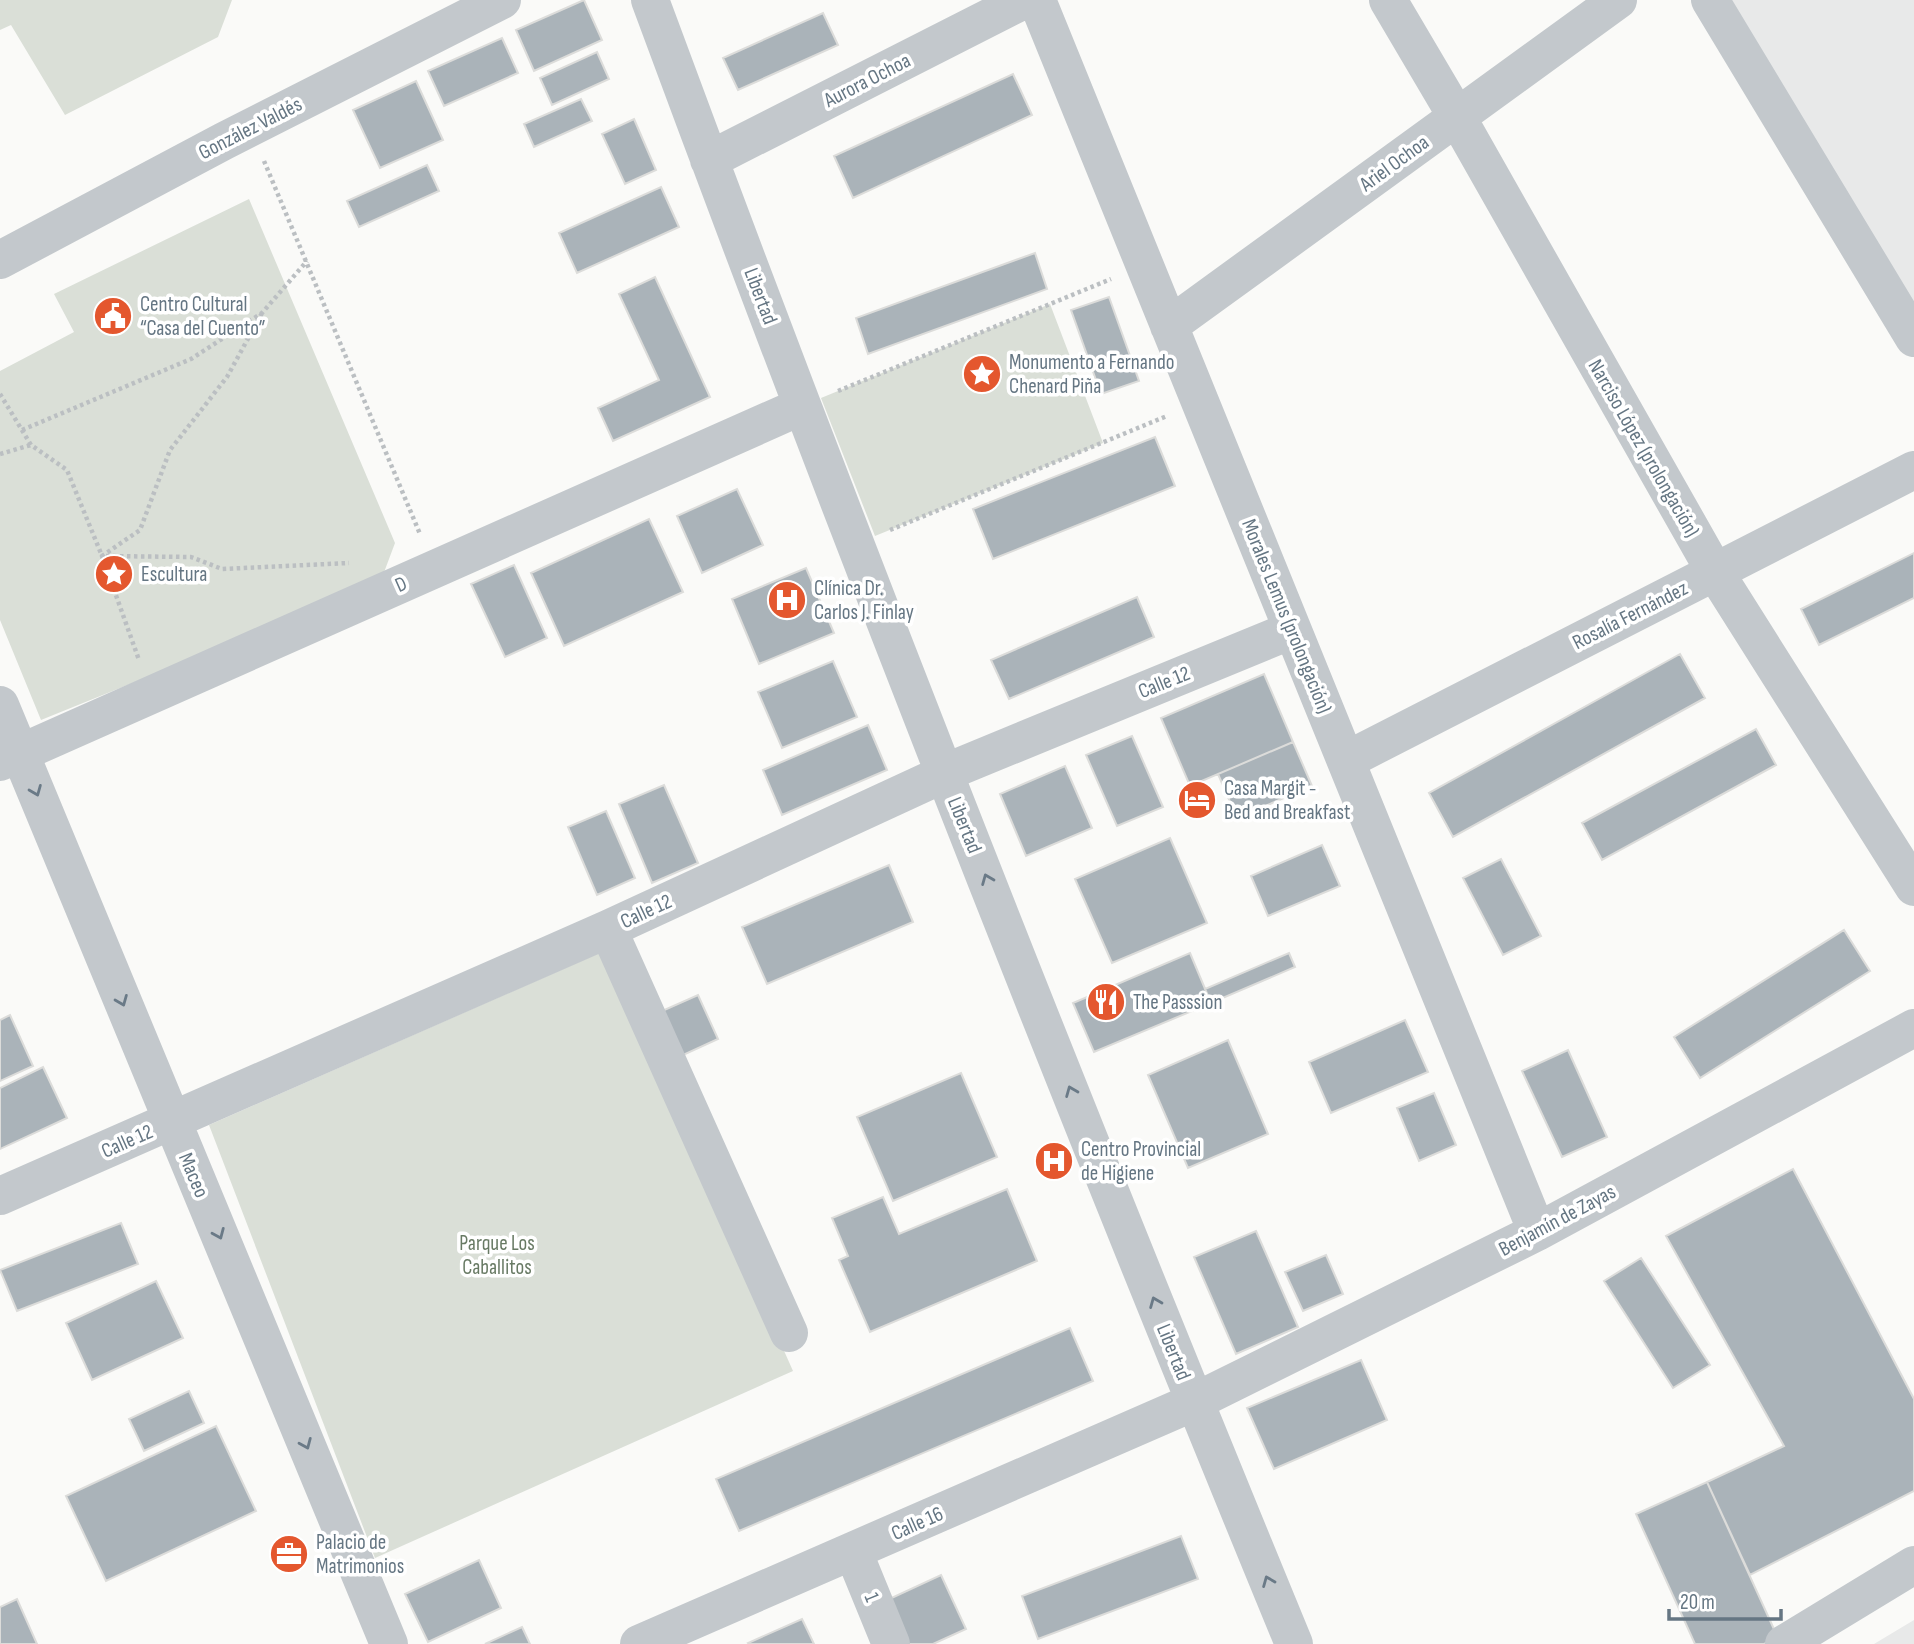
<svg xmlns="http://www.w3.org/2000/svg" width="1914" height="1644" font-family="'Sofia Sans Condensed',sans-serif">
	<rect width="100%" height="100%" fill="#fafaf8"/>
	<path fill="#e8e9e9" d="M1726,0H1914V322Z
		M1914,1620V1644H1874Z"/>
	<path fill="#dadfd7" d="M0,0H232L218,37L65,115L11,25L0,30Z
		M249,199L395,543L380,583L41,720L0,620V371L74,332L54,294Z
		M1050,304L1103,443L875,536L821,398Z
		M606,950L793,1371L375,1558L209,1125Z"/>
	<path fill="#aab3b9" stroke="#dcdcda" stroke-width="2" d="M584,0L602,40L534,71L516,30Z
		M823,13L838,45L738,90L723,58Z
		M502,38L518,73L444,106L428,71Z
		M597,52L609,79L552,105L540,78Z
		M1013,74L1032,115L853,198L834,156Z
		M416,81L443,140L380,168L353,110Z
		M581,99L592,121L534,147L524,124Z
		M634,119L656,170L625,184L602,134Z
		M427,165L439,191L359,227L347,201Z
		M661,187L679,227L577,273L559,233Z
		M1035,253L1047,289L868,354L856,318Z
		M655,277L710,397L613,441L598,408L659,380L619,294Z
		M1109,297L1139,381L1101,394L1071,310Z
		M1155,437L1175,486L993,559L973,509Z
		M737,489L763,545L702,573L677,516Z
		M649,519L683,592L564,646L531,573Z
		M1914,553V598L1819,645L1801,609Z
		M514,565L547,638L505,657L471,584Z
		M806,568L834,633L759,664L732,599Z
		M1137,597L1154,637L1009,699L991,660Z
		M1680,654L1705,698L1453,837L1429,793Z
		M833,661L857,717L782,748L758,692Z
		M1264,674L1293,742L1190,786L1161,718Z
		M868,725L887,770L782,815L763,770Z
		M1756,729L1776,765L1602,860L1582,823Z
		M1132,736L1163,807L1117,826L1086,755Z
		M1293,742L1312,786L1237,818L1218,774Z
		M1065,766L1092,828L1026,856L1000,794Z
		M664,785L698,863L652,883L619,804Z
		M606,811L635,878L597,895L568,827Z
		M1170,838L1207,923L1112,963L1075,879Z
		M1322,845L1340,886L1268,916L1251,876Z
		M1501,859L1541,936L1503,955L1463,878Z
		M889,865L913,922L767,984L742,927Z
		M1844,930L1870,971L1700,1078L1674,1037Z
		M1190,953L1211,1003L1094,1052L1073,1003Z
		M1289,953L1295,967L1211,1003L1205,989Z
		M698,995L718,1039L681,1056L662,1011Z
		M10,1015L33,1066L0,1081V1020Z
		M1405,1020L1428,1072L1331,1113L1309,1062Z
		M1228,1040L1268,1134L1188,1168L1148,1075Z
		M1568,1050L1607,1137L1562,1157L1522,1071Z
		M43,1067L67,1118L0,1149V1088Z
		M961,1073L997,1157L893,1201L857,1117Z
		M1434,1093L1456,1145L1419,1161L1397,1108Z
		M1793,1169L1914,1399V1491L1750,1575L1707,1482L1784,1446L1666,1236Z
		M1007,1189L1037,1261L870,1332L839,1260L848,1256L832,1218L883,1197L899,1234Z
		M121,1223L138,1264L17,1311L0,1270Z
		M1256,1231L1298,1327L1236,1354L1194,1257Z
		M1326,1255L1343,1294L1303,1311L1285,1272Z
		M1641,1258L1710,1365L1673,1388L1604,1281Z
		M156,1281L183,1338L92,1380L66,1323Z
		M1070,1328L1093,1381L739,1531L716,1479Z
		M1361,1360L1387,1420L1274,1469L1247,1408Z
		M189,1391L204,1423L144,1451L129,1419Z
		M216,1426L256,1511L106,1581L66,1496Z
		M1707,1482L1778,1638L1764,1644H1695L1636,1514Z
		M1181,1536L1198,1579L1038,1639L1022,1596Z
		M479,1560L501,1608L428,1642L405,1594Z
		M941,1575L966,1629L933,1644H905L885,1601Z
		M17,1599L37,1644H0V1607Z
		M802,1619L814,1644H749L748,1643Z
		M522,1627L530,1644H485Z"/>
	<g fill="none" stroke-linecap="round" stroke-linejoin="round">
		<path stroke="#bbbfc2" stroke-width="4.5" stroke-dasharray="3.5 3.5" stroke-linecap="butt" d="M264,161L420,534
			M262,313L227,377L170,450L140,530L102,556L191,557L222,569L349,563
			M838,391L1111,279
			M0,394L31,445L67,470L102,556L139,660
			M22,430L191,359L262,313L307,261
			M0,454L31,445
			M890,530L1167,416"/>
		<path stroke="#c3c8cc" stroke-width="38" d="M650,0C854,552 1070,1100 1294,1644
			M1037,0L1537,1232
			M1388,0L1457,117L1715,572L1914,887
			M1710,0L1914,338
			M709,160L1024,0
			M0,260L224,141L502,0
			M1169,326L1618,0
			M0,705L389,1644
			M1347,760L1914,470
			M0,762L802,406
			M608,929L789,1333
			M0,1196L608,929L961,766L1292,630
			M853,1551L891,1644
			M639,1644L1194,1402L1537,1232L1914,1028
			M1784,1644L1914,1565"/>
	</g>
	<defs><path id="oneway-chevron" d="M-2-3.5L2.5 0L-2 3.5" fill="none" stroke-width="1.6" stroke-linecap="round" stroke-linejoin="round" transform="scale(1.75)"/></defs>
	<g stroke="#6a7a87">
		<use href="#oneway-chevron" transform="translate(36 791) rotate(68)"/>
		<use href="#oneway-chevron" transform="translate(987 879) rotate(-112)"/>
		<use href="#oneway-chevron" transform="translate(122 1001) rotate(68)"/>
		<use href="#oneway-chevron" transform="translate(1071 1091) rotate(-112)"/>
		<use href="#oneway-chevron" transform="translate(219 1234) rotate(67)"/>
		<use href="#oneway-chevron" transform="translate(1155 1302) rotate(-112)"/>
		<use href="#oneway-chevron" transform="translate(306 1444) rotate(67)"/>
		<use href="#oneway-chevron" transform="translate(1268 1581) rotate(-112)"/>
	</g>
	<defs>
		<g id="civic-disc" transform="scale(2.0125)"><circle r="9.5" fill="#e4572e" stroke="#fff"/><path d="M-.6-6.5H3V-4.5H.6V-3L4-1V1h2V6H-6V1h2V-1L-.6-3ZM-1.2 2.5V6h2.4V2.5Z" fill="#fff"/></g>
		<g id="sight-disc" transform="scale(2.0125)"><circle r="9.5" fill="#e4572e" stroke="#fff"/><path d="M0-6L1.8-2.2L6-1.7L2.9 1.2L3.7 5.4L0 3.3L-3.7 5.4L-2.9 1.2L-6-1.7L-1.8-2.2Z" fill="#fff"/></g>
		<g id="hospital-disc" transform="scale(2.0125)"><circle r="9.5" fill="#e4572e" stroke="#fff"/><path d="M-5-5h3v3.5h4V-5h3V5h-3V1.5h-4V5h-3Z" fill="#fff"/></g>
		<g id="hotel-disc" transform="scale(2.0125)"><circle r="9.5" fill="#e4572e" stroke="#fff"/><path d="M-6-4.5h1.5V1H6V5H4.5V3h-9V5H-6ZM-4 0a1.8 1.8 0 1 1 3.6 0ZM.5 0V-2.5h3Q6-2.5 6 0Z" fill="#fff"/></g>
		<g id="restaurant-disc" transform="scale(2.0125)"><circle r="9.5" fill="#e4572e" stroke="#fff"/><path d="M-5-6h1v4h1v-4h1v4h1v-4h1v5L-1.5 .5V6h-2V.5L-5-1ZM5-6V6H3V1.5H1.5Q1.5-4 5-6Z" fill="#fff"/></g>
		<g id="office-disc" transform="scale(2.0125)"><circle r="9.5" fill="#e4572e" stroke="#fff"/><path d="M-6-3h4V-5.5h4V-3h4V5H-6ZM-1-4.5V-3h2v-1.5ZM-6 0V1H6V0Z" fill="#fff"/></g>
	</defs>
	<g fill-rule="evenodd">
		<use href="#civic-disc" x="113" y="316"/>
		<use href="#sight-disc" x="982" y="374"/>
		<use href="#sight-disc" x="114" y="574"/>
		<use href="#hospital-disc" x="787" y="600"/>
		<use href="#hotel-disc" x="1197" y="800"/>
		<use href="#restaurant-disc" x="1106" y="1002"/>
		<use href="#hospital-disc" x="1054" y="1161"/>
		<use href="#office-disc" x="289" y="1554"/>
	</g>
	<g text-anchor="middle" stroke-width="7" stroke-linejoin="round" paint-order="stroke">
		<g font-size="21" fill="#657683" stroke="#fff">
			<text transform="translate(867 80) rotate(-27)" y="7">Aurora Ochoa</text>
			<text transform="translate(250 128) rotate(-27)" y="7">González Valdés</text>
			<text transform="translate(1394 163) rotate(-36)" y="7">Ariel Ochoa</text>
			<text transform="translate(761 296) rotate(69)" y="7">Libertad</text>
			<text transform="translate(1644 448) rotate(60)" y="7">Narciso López (prolongación)</text>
			<text transform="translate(401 584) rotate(-24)" y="7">D</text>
			<text transform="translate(1630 615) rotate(-27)" y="7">Rosalía Fernández</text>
			<text transform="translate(1287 616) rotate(68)" y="7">Morales Lemus (prolongación)</text>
			<text transform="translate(1164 682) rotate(-22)" y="7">Calle 12</text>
			<text transform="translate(965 825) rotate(68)" y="7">Libertad</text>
			<text transform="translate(646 911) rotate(-25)" y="7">Calle 12</text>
			<text transform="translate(127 1141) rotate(-24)" y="7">Calle 12</text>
			<text transform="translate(194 1175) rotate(67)" y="7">Maceo</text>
			<text transform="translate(1557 1220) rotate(-28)" y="7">Benjamín de Zayas</text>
			<text transform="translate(1174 1352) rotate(68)" y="7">Libertad</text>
			<text transform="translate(917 1523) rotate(-24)" y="7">Calle 16</text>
			<text transform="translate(872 1597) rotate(68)" y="7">1</text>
		</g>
		<g font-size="21" fill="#657683" stroke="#fff" text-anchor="start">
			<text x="140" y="311">Centro Cultural<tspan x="140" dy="24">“Casa del Cuento”</tspan></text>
			<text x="1009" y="369">Monumento a Fernando<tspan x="1009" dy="24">Chenard Piña</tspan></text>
			<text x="141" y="581">Escultura</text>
			<text x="814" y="595">Clínica Dr.<tspan x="814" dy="24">Carlos J. Finlay</tspan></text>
			<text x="1224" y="795">Casa Margit -<tspan x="1224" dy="24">Bed and Breakfast</tspan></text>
			<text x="1133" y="1009">The Passsion</text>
			<text x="1081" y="1156">Centro Provincial<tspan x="1081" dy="24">de Higiene</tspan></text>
			<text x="316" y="1549">Palacio de<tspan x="316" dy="24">Matrimonios</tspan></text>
		</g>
		<g font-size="21" fill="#687a64" stroke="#fff">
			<text x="497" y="1250">Parque Los<tspan x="497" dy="24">Caballitos</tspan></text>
		</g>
	</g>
	<path d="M1669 1609v10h112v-10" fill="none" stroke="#657683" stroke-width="3.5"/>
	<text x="1680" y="1609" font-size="21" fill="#657683" stroke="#ffffff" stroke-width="5" paint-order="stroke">20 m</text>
</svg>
